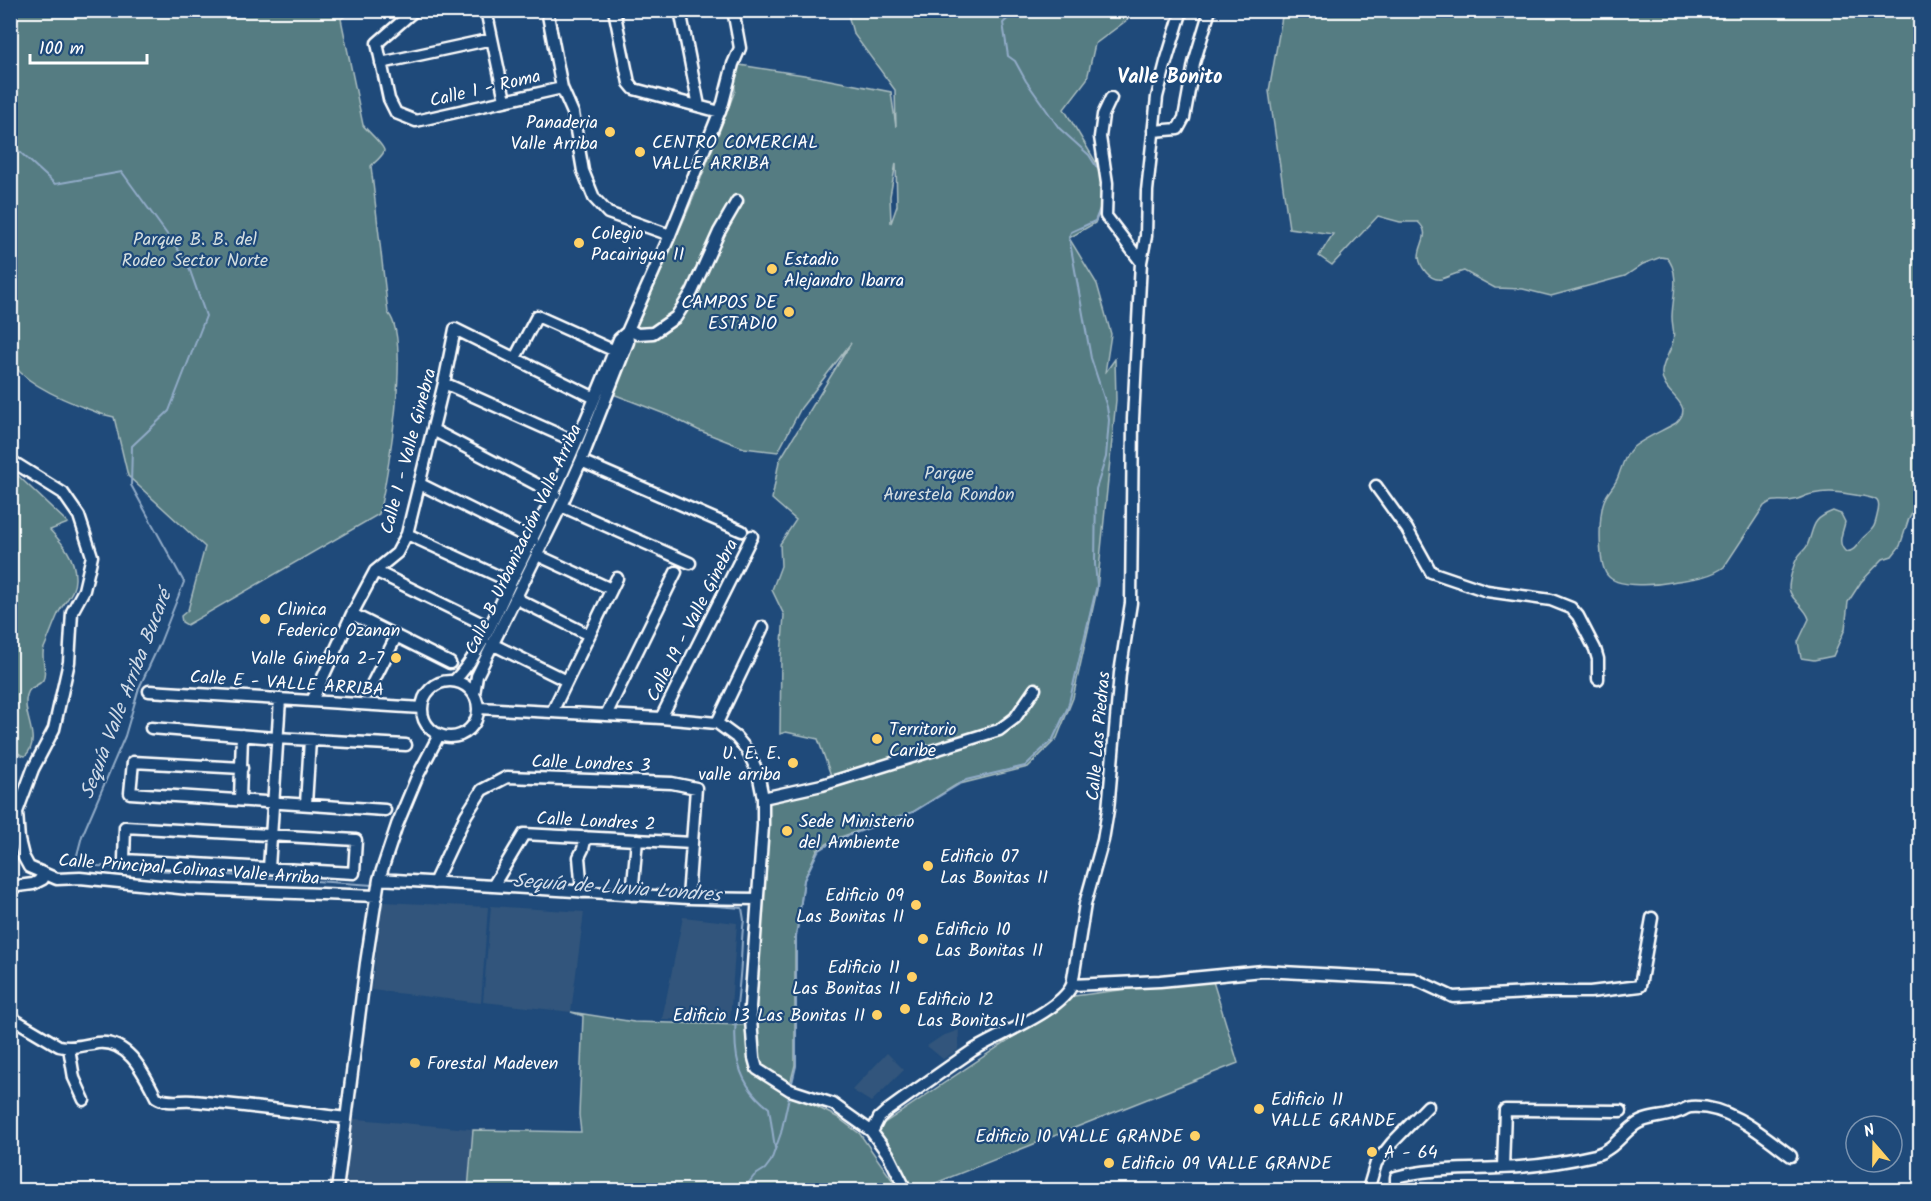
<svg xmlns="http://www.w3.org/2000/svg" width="1931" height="1201" font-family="Kalam,sans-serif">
	<rect width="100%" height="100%" fill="#1f4a7a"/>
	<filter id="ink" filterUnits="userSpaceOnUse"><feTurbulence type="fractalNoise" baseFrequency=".0167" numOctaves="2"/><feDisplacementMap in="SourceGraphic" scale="12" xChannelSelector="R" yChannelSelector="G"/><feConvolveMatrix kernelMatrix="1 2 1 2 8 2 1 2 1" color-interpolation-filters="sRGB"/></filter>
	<g filter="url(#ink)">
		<path fill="#31557b" d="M383,902L488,907L481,1003L371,990Z
			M491,906L584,912L571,1012L483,1002Z
			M683,917L737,923L730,1021L662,1019Z
			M959,1030L958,1050L943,1059L927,1046L942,1036Z
			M887,1053L904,1070L871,1102L852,1090Z
			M346,1118L470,1129L551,1141L550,1190H338Z"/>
		<path fill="#547b82" stroke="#aabdc0" stroke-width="1.5" fill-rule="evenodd" d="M11,10L353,11L341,19L363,125C367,131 385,146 384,151C383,156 375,162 371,166L388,313C412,339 387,478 379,514L187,625L182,622L181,616L188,610L205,547L128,476L114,417C108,415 102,415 96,412C71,403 22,384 11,360Z
			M847,11H1139L1095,44L1087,79L1064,109L1103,174L1105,200L1095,223L1069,238L1097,284L1111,334L1105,373L1115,359L1116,400L1097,590L1073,698L1057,738L1028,767L956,785L913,812L835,839L817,850L804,880L798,926L795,938V1065L789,1088L758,1068L753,1031L766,800L833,781L818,739L786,732L780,734L781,656L784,615L772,590L781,566L780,544L796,520L772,499L779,461L851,343L801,408L778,452L744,448L698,430L670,416L608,392L693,199L735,91L733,64L804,75L891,92L896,127L895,90L853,33ZM896,163L897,206L891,223L890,196Z
			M1283,11H1920V496L1909,518L1900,546L1892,556L1883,559L1861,582L1848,602L1845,629L1833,656L1814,660L1801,658L1798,642L1809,619C1806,607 1790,600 1789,588C1789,581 1794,562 1798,557C1800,553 1805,550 1807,546C1815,527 1810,520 1833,511L1841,514L1845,522C1843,533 1836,543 1846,552C1857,551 1858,541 1866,535C1874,529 1875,525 1877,516C1882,498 1876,499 1862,496C1843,493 1831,490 1812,494C1806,495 1800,499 1794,500C1782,503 1774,497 1764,506L1724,567C1709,578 1690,579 1672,582C1657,585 1621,588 1609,577C1597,567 1599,515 1604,501C1607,492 1615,486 1618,477C1622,467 1624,456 1632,448C1644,438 1662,431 1676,423C1698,403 1660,395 1662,372C1663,361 1671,351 1673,341C1675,333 1672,325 1672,317C1672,300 1681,273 1667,258L1661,257L1643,264L1625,276L1551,296L1523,289L1495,288L1464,271C1456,273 1448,277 1441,279C1430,281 1420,267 1419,257C1419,243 1432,234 1418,222H1400L1378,216L1332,265L1319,256L1333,234L1289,228L1269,91Z
			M11,469L68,523L50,530C63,544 75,557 75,577C76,593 64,601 58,614C53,625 49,637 44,648C40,658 48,671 43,680C38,687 29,686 27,695C21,715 43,739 25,756C5,751 13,734 14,719C14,711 12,703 10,695Z
			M1212,978L1238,1063L918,1190H910L874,1130L1074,996Z
			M571,1012L634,1022L745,1025L749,1062L753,1072L787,1092L837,1117L860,1134L895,1184L891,1190H468L473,1130L581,1132L579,1115L583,1016Z"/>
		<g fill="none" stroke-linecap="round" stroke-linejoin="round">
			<path stroke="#92acc8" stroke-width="2" d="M1017,10L1003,23L1008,56L1015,61L1026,81L1059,128L1089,155L1101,174
				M10,143L55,184L122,172L187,262L206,316L169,411L132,446L131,485L184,582L160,643L139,688L125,736L82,836L76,859L83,865L373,885
				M383,885L521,893
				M664,902L742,908L744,920C741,938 742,957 740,976C736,1025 723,1074 769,1108L775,1148
				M791,1087L796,1066V937L804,880L818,851L836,840L913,812L966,780L1025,766L1053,739L1068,707L1097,585L1095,564L1096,489L1106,457L1109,420L1107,407L1091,358L1069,237L1071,232L1095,221L1102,203
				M743,1190L754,1176L765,1169L771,1161L781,1133L790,1092"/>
			<g stroke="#fff" stroke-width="15">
				<path id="minor" d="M415,10L377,43L389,99L396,113L416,121L562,88
					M486,10L505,100
					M547,10L562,88L573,113L583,171L594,198L608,213L670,235
					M614,10L629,83L634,89L720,112
					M680,10L699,106
					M381,63L492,39
					M1111,98L1103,115L1100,137L1107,183L1106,216L1141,262
					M1153,131L1178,129L1184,118L1194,63L1210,10
					M629,329L637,334L653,333L676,317L692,292L719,232L737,201
					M515,358L537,316L615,351
					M444,383L576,442
					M433,430L555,494
					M10,460L63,493L79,516L92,556L84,590L72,612L69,662L54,729L33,769L17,812L19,840L23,856L29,867L57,879L80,878L189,889L377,896
					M581,461L742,531
					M420,484L533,540
					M1376,486L1407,529L1431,572L1487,591L1551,600L1571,608L1578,616L1595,649L1598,659V679
					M561,506L690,563
					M407,534L511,582
					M537,555L611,589
					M375,571L489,627
					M515,598L589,635
					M352,614L450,663
					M492,644L567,681
					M422 709a28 28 0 1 1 56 0a28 28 0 1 1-56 0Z
					M454,681C480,655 495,615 511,582C551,503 586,422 619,339L627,332L670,235L723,103L733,64L740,48L733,10
					M149,691L422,708
					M367,694L396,637
					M474,694L477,676L561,506L581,461L628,342L627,332
					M312,701L352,614L375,571L397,553L407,534L444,383L455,329L595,398
					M479,708L661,718L717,723L736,737L747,750L758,773L763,798V826L750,1007L754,1058L757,1069L790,1090L833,1104L871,1131L888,1154L906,1190
					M552,712L617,578
					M606,715L676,572
					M661,718L752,536
					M717,723L763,627
					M151,728L276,738L406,745
					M242,768L133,762L130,793L385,810
					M763,798L822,785L999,730L1015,718L1035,689
					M240,800L242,735
					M306,804L310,740
					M125,827L356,840L354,873L124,860Z
					M269,868L280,699
					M379,879L688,898L758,899
					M434,883L466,815L482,790L507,777L672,783L696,788L688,898
					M493,886L524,834L692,843
					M10,887L33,884L43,879H40
					M582,892L579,857L583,849L586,837
					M632,895L637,840
					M1072,985L1160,981L1263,971L1414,979L1453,997L1545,992H1590L1640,986L1652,918
					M10,1017L59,1046C73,1049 84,1045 97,1043C129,1039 144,1074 156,1097C166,1104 180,1100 192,1101C243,1105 294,1112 346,1118
					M69,1048L74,1078L84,1100
					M872,1132L879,1118L888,1110C916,1090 944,1070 972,1051C997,1035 1061,1011 1072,985L1085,904L1103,840L1108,810L1120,673L1131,603L1133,419L1141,262L1146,236L1147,191L1157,97L1166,62L1182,10
					M1503,1168L1505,1110L1621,1111
					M337,1190L366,963L379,879L397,825L417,777L439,735
					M1368,1190L1376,1163L1392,1143L1428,1106
					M1396,1190V1177C1431,1168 1464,1170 1500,1168C1532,1167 1565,1162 1595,1155C1613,1150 1621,1135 1635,1125C1646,1116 1665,1118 1678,1112C1682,1111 1687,1107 1691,1107C1728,1104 1764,1136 1791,1156"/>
			</g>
			<use href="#minor" stroke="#1f4a7a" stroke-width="10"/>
		</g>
	</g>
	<g fill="#ffd166" stroke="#1f4a7a" stroke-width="2">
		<circle cx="610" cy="132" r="6"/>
		<circle cx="640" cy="152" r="6"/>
		<circle cx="579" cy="243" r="6"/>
		<circle cx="772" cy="269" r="6"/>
		<circle cx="789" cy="312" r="6"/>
		<circle cx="265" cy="619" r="6"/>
		<circle cx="396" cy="658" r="6"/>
		<circle cx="877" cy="739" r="6"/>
		<circle cx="793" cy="763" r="6"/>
		<circle cx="787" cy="831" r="6"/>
		<circle cx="928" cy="866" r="6"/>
		<circle cx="916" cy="905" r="6"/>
		<circle cx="923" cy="939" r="6"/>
		<circle cx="912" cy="977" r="6"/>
		<circle cx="905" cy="1009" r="6"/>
		<circle cx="877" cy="1015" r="6"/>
		<circle cx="415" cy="1063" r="6"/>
		<circle cx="1259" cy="1109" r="6"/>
		<circle cx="1195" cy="1136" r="6"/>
		<circle cx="1372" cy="1152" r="6"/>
		<circle cx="1109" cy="1163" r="6"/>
	</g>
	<g text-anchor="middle" stroke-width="4.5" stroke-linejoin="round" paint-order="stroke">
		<g font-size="18" fill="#fff" stroke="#1f4a7a">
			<text transform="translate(485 88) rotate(-13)" y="6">Calle 1 - Roma</text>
			<text transform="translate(408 451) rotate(-75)" y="6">Calle 1 - Valle Ginebra</text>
			<text transform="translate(523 539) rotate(-65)" y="6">Calle B Urbanización Valle Arriba</text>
			<text transform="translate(692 620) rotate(-63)" y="6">Calle 19 - Valle Ginebra</text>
			<text transform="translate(287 683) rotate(4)" y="6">Calle E - VALLE ARRIBA</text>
			<text transform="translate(1098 736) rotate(-85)" y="6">Calle Las Piedras</text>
			<text transform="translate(591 763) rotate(2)" y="6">Calle Londres 3</text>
			<text transform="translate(596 821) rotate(3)" y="6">Calle Londres 2</text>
			<text transform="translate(189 869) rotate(4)" y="6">Calle Principal Colinas Valle Arriba</text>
		</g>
		<g font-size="18" fill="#fff" stroke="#1f4a7a" text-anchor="start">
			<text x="598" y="128" text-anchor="end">Panaderia<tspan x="598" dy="21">Valle Arriba</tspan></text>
			<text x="652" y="148">CENTRO COMERCIAL<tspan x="652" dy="21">VALLE ARRIBA</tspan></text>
			<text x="591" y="239">Colegio<tspan x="591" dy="21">Pacairigua II</tspan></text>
			<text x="784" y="265">Estadio<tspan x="784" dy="21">Alejandro Ibarra</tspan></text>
			<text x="777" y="308" text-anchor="end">CAMPOS DE<tspan x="777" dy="21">ESTADIO</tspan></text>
			<text x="277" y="615">Clinica<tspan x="277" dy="21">Federico Ozanan</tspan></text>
			<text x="384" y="664" text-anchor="end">Valle Ginebra 2-7</text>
			<text x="889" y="735">Territorio<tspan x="889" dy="21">Caribe</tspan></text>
			<text x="781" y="759" text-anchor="end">U. E. E.<tspan x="781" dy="21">valle arriba</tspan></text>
			<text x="799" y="827">Sede Ministerio<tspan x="799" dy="21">del Ambiente</tspan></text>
			<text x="940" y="862">Edificio 07<tspan x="940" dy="21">Las Bonitas II</tspan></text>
			<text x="904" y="901" text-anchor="end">Edificio 09<tspan x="904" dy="21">Las Bonitas II</tspan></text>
			<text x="935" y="935">Edificio 10<tspan x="935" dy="21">Las Bonitas II</tspan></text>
			<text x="900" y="973" text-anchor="end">Edificio 11<tspan x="900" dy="21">Las Bonitas II</tspan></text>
			<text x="917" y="1005">Edificio 12<tspan x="917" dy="21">Las Bonitas II</tspan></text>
			<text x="865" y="1021" text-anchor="end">Edificio 13 Las Bonitas II</text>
			<text x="427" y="1069">Forestal Madeven</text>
			<text x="1271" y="1105">Edificio 11<tspan x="1271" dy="21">VALLE GRANDE</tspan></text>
			<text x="1183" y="1142" text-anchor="end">Edificio 10 VALLE GRANDE</text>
			<text x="1384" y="1158">A - 64</text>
			<text x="1121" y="1169">Edificio 09 VALLE GRANDE</text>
		</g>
		<g font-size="18" fill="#d4dee0" stroke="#1f4a7a">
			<text x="195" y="245">Parque B. B. del<tspan x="195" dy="21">Rodeo Sector Norte</tspan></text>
			<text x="949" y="479">Parque<tspan x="949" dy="21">Aurestela Rondon</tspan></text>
		</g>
		<g font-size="20" font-weight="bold" fill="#fff" stroke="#1f4a7a">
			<text x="1170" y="83">Valle Bonito</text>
		</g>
		<g font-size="20" font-style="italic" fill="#d2dce8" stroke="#1f4a7a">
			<text transform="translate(125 694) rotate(-69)" y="7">Sequía Valle Arriba Bucaré</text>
			<text transform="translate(617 887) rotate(4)" y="7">Sequía de Lluvia Londres</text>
		</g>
	</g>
	<rect width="1931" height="1201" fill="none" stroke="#1f4a7a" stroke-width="36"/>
	<rect x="18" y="18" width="1895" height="1165" fill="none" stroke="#fff" stroke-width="2" filter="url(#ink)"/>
	<g transform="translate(1874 1144) rotate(340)"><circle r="28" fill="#1f4a7a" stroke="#7992af" stroke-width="1.5"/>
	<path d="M0-4.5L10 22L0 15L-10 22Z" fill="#ffd166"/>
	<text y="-9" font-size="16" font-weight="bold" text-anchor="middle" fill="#ffffff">N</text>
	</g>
	<path d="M30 54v9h117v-9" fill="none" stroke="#ffffff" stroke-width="3"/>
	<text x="39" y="54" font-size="18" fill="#ffffff" stroke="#1f4a7a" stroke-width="4.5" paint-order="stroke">100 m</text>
</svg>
